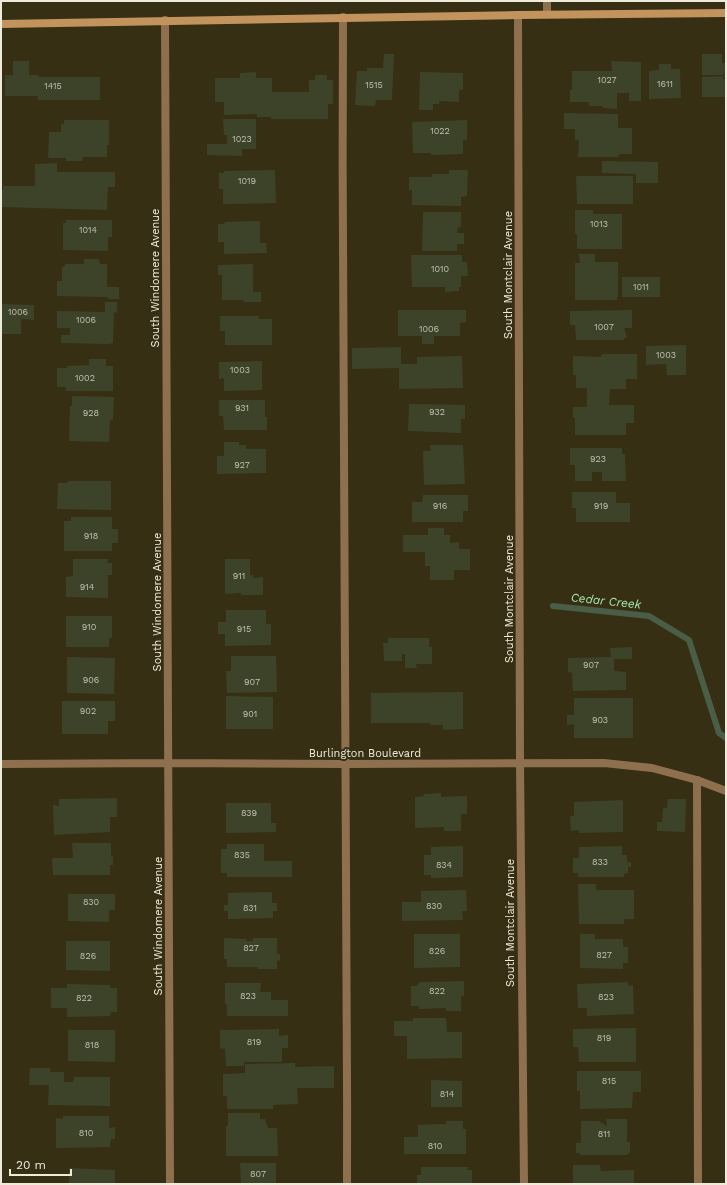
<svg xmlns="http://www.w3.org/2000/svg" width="727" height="1185" font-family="'Work Sans',sans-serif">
	<rect width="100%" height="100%" fill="#362f14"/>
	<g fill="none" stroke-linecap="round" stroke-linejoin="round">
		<path stroke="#495d47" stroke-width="6" d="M553,606L649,616L689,640L719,733L726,738"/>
	</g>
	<path fill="#3c4329" d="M384,54H394L392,100H376L375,106L355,105L357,71H367V68H383Z
		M702,54H722V63H726V78H724V72L723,75H702Z
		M13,61H29V75H38V77H100V100H38V96H5V75H13Z
		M611,61L641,62V101H629V93H617V109L603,108V106H589V102H570V90H572V71H612Z
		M659,64H671V69H680L681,98L649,99V71L659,70Z
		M256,72V78H272V92H309V80H315V75H327V80H333V104H328V119H271V117H257V114L224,115V102H215V78H240V73Z
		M420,72L463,73V90H459V102L439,101V104H433V110H419Z
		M723,76V79H726V97H702V77Z
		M564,113L618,114V128H632V154H619L618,157H578L579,140H575V129H564Z
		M223,119H256V149H242V156L207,155V144H227V135H224Z
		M64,120H109V145H107V157H83L82,161H66V158H48L49,132H61V124H64Z
		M467,120V140H463V154L431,155V153H413L412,122Z
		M602,161L658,162V183H636V174L602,173Z
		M57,163V172H115V187H108L107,210L1,207V190H3V186H35V164Z
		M275,170L276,203L223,204V189H219V173H224V171Z
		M449,170H468L467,196L461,197V206L412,205V190H409V177H432V174H449Z
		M576,176H633V204H577Z
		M575,210H593V214H622V249H577V235L575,233Z
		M423,212H461V227H458L457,233H464V244H457V251H422Z
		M66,220H112V237H108V251L63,250V223H66Z
		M260,221V243H266L267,253L224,254V242H218V224H224L225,222Z
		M577,254H595V262H618V297H617V300H575V263H580L579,255Z
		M411,255H462V262H467L468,276H461V287H459V291L445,292V287H412Z
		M84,259H99L100,264H107V287H119V299H108V297L57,296V281H62V267L65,266V264H84Z
		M253,264V292H261V302H244L243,300H222V275H218V265Z
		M622,277H660V297H622Z
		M105,302H117V313L114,312L113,343L109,344L61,343V335H70V328H57V311L105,312Z
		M1,304L34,305V320L21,319V334H1Z
		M398,310H466V322L460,323V336H434V344H422V336H398Z
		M632,310V328H624L627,338H624V340H576L575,325H570V311Z
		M220,316H259L258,319H272V345H225V331H220Z
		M686,345V375H667L666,364L646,365V346Z
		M401,347V364H417V357L462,356L463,388L399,389V368L352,369V348Z
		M602,354H637V379H626V389H610L609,405H634V423H626V435H575V418H573V407H587V388H576V375H573V356L601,357Z
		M89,359H106V366H113V391H66V387H57V368H67V366L89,365Z
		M262,361V390L224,391V378L219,379V362Z
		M72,396L114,397L113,420H110L109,442L69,441L70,406H72Z
		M219,400H265V417H267V430H224L223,416H219Z
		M409,404L465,405V419H461V433L408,431Z
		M224,442H239V445H246V449H266V473L217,474V456H224Z
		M430,445H463L465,484L424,485L423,451H431Z
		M570,448H622V454H625L626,481H602V472H592V481H575V465H570Z
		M68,481H111V510L57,509L58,483H67Z
		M572,492H616V503H630V522H576V508H572Z
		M423,495H468V511H463V522H412V502H422Z
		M71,517H112V529H118V543H112V551H64V521H71Z
		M428,528H444V535H450V543L459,542V549H470V570H454V580H430V566H425V552H403V535H428Z
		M73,559H108L107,563H112V575H108V598L66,597V577L73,576Z
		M225,559H250V575H253V578L263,577V595H241V593L225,594Z
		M226,610H266V624H271V645L225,646V634H218V622H226Z
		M66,616H112V638H109V647H66Z
		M388,638H429V647H432V664H416L417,668H405V654H402V661H384L383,643H388Z
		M632,647V659H614V671L626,672V690L573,691L572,673L568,672V658L611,657L610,648Z
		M231,656H276L277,692L227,693L226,671H231Z
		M67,657L115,658L114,694L67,693Z
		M463,692V729L443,730V725H430V723H371V693Z
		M226,696L273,697V729H226Z
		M574,698H633V738H574V724L567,725V715H574Z
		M62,701H115V721H108V734H62Z
		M441,793V797L467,796V814H461V831H444V827L415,828V797L424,796V794Z
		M117,798V817H110V832L54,835L53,805L59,806V799Z
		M668,799H686L685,832L657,831V822H662L663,808H667Z
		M623,800V832L579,833V830L571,831L570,816H574V802Z
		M226,803H271V823H276V832L226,833Z
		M72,843H111V857L113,856V865H110V875H53L52,858H73Z
		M227,844H264V861H292V877H227V873H221V849H227Z
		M463,846V877L431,878V875H424V855H431V847Z
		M622,846V855H627V862H631V867H628V873L624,874V877H578V873H573V858H579V847Z
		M578,884H596V890H634V919H624V924H579Z
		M466,890L467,911H462L463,920L402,921V902H421V891Z
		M272,892V903H277V911H273V918L228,919V911H224V905H228V893Z
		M68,894H115V910H109V922L68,921Z
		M414,934H460V967L414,968Z
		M580,934H595V939H623V947H628V963H623V969L580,968Z
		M224,938L246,939V941H253V938H277V954H280V961L277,960V969H258V967H227V959H224Z
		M66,941H110V971L66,970Z
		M464,981V996H461V1011H446V1008L419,1009V1006H411V986H417L420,982Z
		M628,982V986L633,985L634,1014L587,1016V1008H578L577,984Z
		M225,983H261L260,992H271V1000H288V1016H227V1004L225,1005Z
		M67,984L110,985V988H117V1012H111L110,1016L67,1017V1008H51V988H67Z
		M413,1018H446L447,1032H462V1058L407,1059V1036H394V1021H413Z
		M636,1028V1062H579L578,1047H573V1029Z
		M279,1029V1036L288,1035V1048H282V1062H244V1066H226L225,1049L220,1048V1030Z
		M68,1030H115V1062L68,1061Z
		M295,1063V1067L334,1066V1088H297L298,1104L273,1105V1109H227V1096H223V1074L245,1073V1064Z
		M30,1068H50V1072H64V1082H73L74,1077H110V1106L48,1105L49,1085H29Z
		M577,1071H641V1092H633L632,1108L580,1109V1091H577Z
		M431,1080L462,1081V1107H431Z
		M228,1113H260V1119H265L268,1128H277L278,1156H226V1126H228Z
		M63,1116H109V1128L115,1127V1139H111L110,1147L56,1148V1118L63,1119Z
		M606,1119H627V1142H630V1152L627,1155H580V1153H576V1143H581V1121H599L607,1126Z
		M446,1121H463V1129H466V1154H404V1137H418V1125L446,1124Z
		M240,1163H276V1184H241Z
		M573,1165H600L601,1171L634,1170V1184H573Z
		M421,1167H468L467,1170H472V1184H417V1175H421Z
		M69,1168L115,1170V1184H69Z"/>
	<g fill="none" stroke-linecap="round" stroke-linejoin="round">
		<path stroke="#8e704f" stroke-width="8" d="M343,17C341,406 348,795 347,1184
			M697,780L698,1184"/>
		<path stroke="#8e704f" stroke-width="8" d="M547,1V14
			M518,15L520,762L524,1184
			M165,20L170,1184
			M1,764L169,763L345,764L604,763L652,768L697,780L726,791"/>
		<path stroke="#c3935e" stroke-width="8" d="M1,24L518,15L726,13"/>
	</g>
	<g text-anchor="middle" stroke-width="4" stroke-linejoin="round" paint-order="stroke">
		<g font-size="9" fill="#c2c1ae">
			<text x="607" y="83">1027</text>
			<text x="665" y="87">1611</text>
			<text x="374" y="88">1515</text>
			<text x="53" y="89">1415</text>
			<text x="440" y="134">1022</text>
			<text x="242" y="142">1023</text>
			<text x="247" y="184">1019</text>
			<text x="599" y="227">1013</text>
			<text x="88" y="233">1014</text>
			<text x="440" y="272">1010</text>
			<text x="641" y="290">1011</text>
			<text x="18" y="315">1006</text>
			<text x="86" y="323">1006</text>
			<text x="604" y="330">1007</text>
			<text x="429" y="332">1006</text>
			<text x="666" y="358">1003</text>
			<text x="240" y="373">1003</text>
			<text x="85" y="381">1002</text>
			<text x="242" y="411">931</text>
			<text x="437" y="415">932</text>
			<text x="91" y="416">928</text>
			<text x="598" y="462">923</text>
			<text x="242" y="468">927</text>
			<text x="440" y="509">916</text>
			<text x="601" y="509">919</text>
			<text x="91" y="539">918</text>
			<text x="239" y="579">911</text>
			<text x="87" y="590">914</text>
			<text x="89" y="630">910</text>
			<text x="244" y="632">915</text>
			<text x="591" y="668">907</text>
			<text x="91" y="683">906</text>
			<text x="252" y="685">907</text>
			<text x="88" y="714">902</text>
			<text x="250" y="717">901</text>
			<text x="600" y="723">903</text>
			<text x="249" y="816">839</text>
			<text x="242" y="858">835</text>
			<text x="600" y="865">833</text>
			<text x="444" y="868">834</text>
			<text x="91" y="905">830</text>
			<text x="434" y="909">830</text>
			<text x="250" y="911">831</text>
			<text x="251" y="951">827</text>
			<text x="437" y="954">826</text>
			<text x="604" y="958">827</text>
			<text x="88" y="959">826</text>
			<text x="437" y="994">822</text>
			<text x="248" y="999">823</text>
			<text x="606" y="1000">823</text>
			<text x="84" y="1001">822</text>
			<text x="604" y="1041">819</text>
			<text x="254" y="1045">819</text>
			<text x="92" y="1048">818</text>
			<text x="609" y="1084">815</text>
			<text x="447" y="1097">814</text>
			<text x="86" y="1136">810</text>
			<text x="604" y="1137">811</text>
			<text x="435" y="1149">810</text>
			<text x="258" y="1177">807</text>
		</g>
		<g font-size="11" fill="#efebdb" stroke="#362f14">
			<text transform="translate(508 275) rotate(-90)" y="4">South Montclair Avenue</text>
			<text transform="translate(155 278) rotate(-90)" y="4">South Windomere Avenue</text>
			<text transform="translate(509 599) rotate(-90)" y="4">South Montclair Avenue</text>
			<text transform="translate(157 602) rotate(-90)" y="4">South Windomere Avenue</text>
			<text x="365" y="757">Burlington Boulevard</text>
			<text transform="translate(510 923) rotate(-90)" y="4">South Montclair Avenue</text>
			<text transform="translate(158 926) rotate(-90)" y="4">South Windomere Avenue</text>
		</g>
		<g font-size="12" font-style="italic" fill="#a6e8ae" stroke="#362f14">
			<text transform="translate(606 601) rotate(6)" y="4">Cedar Creek</text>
		</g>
	</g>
	<rect width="727" height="1185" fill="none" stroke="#efebdb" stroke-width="4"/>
	<path d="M10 1169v6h61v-6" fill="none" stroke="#efebdb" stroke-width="2"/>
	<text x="16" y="1169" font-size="12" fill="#efebdb" stroke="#362f14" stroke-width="3" paint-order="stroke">20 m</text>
</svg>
